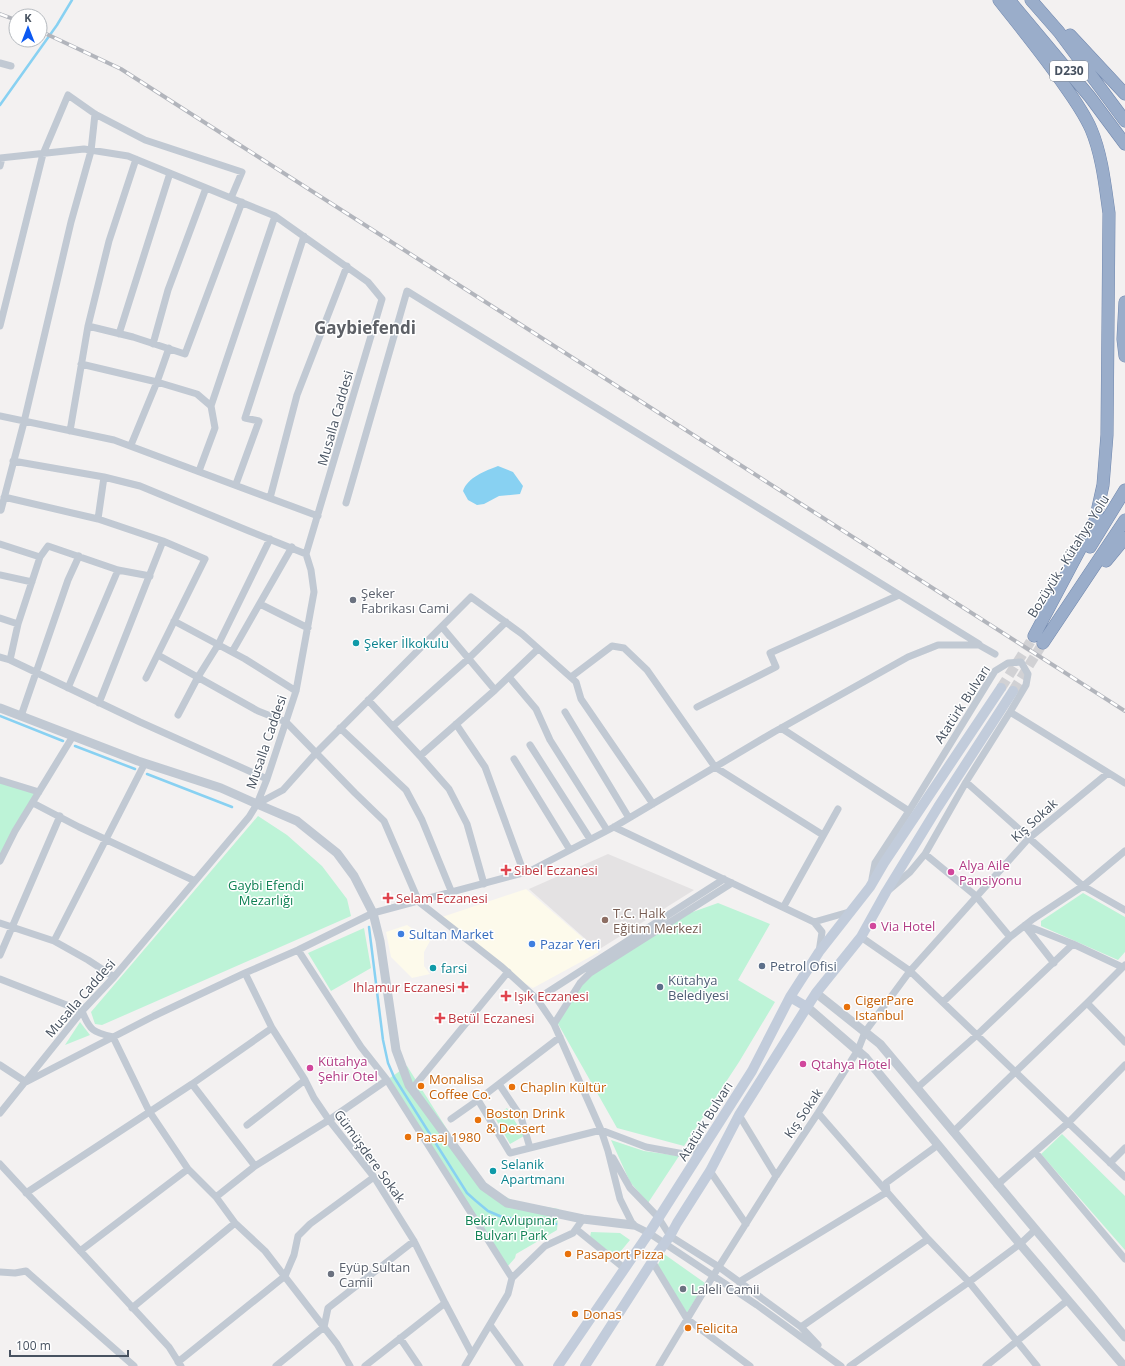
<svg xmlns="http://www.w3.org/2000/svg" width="1125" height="1366" font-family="'Open Sans',sans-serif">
	<rect width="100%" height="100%" fill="#f3f1f1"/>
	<path fill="#fdfaeb" d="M526,889L599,952L533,988L502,971L442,917Z
		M407,925L430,941L424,952V966L430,974L412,978L391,957L386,932Z"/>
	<path fill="#e4e2e3" d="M608,854L694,890L598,950L529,889Z"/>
	<path fill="#bdf3d7" d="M0,781L39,792L0,858Z
		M258,816L287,835L322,866L347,899L351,916L102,1025L95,1024L91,1012Z
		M1083,893L1125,917V952L1118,960L1041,926V921Z
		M718,903L770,924L738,980L775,1002L739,1062L684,1146L617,1128L557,1022L590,973L687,914Z
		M364,928L371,968L331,991L308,953Z
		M80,1022L90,1035L65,1045Z
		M407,1066L483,1186L516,1202L559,1209L557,1230L516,1254L515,1258L507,1267L387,1080Z
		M507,1108L524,1136L510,1144L494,1116Z
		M1062,1134L1125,1196V1250L1041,1154Z
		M611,1140L644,1151L679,1156L648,1203L630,1182Z
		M591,1232L620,1233L630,1240L616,1257L590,1237Z
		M664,1254L705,1283L687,1313L657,1266Z"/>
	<path fill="#88d1f2" d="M498,466L513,472L523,486L520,494L499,496L484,504L477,505L468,500L463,491C468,477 485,471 498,466Z"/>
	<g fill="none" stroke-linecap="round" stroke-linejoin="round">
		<path stroke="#88d1f2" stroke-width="2.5" d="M0,105L57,25L72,0
			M0,716L63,741
			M75,746L135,769
			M147,774L232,807
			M369,927L383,1040L388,1063L394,1077L467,1193L476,1201L488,1211L502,1217L556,1224"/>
		<path stroke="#d1d1d4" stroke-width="10" stroke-dasharray="10 5" stroke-linecap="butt" d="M1001,688L1034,636
			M1013,691L1043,643"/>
		<g stroke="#7188ae" stroke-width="13">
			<path id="trunk" d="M999,0C1021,28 1044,56 1064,85C1074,99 1084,113 1091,129C1102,155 1105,185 1109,213L1107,435L1103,485L1095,521L1034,636
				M1009,0L1090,97L1125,144
				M1031,0L1059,32L1125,121
				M1070,35L1125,94
				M1125,302L1123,339L1125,356
				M1090,547L1125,490
				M1106,561L1125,538
				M1043,643L1125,520"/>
		</g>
		<path stroke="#c1c9d3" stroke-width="7" d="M0,63L11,66
			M0,158L84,149L128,156L275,216L368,282L382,299L306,554L311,570L314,592L296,691L267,779L257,804L249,817L114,977L82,1011L0,1113
			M0,166L2,158
			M0,326L43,154L68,95L95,114L145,140L242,172L231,198
			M88,326L133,337L185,354L242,202
			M119,334L170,173
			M153,344L168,290L206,188
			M81,364L157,382L197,394L211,406L215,428L199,471
			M211,406L275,216
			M0,416L114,440L318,516
			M70,431L88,326L109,241L136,159
			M131,445L157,382L169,348
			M13,461L104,477L140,486L249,531L306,554
			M236,484L259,421L245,418L304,236
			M4,497L98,519
			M270,498L297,395L347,266
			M346,503L407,291L979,644
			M0,509L1,510L24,422L71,222L91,151L95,114
			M0,544L40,557
			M0,575L32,582
			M260,604L308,628
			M0,618L18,624
			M174,621L245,659L296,691
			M442,627L495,690
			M232,652L292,547
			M158,655L258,711L286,722L355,793L384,821L419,902L502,967L537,999L554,1024L601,1130L608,1151L620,1199L633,1225L649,1233L757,1305L841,1366
			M0,657L10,660L140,722L267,779
			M10,660L18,624L40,557L48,546L118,570L150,576
			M509,677L536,709L550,740L607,830
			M571,677L612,646L624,648L647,670L715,767L823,835
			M146,678L205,559L163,541
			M68,688L118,570
			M368,700L420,756L449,789L467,824L484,884
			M99,703L163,541L98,519L104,477
			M697,707L776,667L770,653L899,595
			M565,712L629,818
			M1010,712L1125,783
			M178,715L198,677L218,645L270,539
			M21,716L68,580L79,556
			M456,724L485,767L524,873
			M393,726L468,659L506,622
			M340,728L406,790L422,820L452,893
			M781,728L909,811
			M530,745L590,839
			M420,756L495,690L538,649
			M514,759L570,850
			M0,780L39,792
			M966,782L1083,886L1125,910
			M33,803L79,827L195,881
			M257,804L283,790L316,753L471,597L522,634L576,682L581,699L653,804
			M614,827L814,922L822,932L819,952
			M925,854L976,896L1010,937
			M0,861L15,831L73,736
			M872,879L875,863L909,811L995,671L1008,663L1021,662L1028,674L1026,685L1010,712L966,782L925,854L910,872L890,889
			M784,906L838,809
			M814,922L849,912
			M0,923L54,941L88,960L114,977
			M1025,926L1054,963
			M861,937L910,971L1125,1177
			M54,941L145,763
			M1073,944L1122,967
			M298,950L361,1047L387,1080L512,1278L508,1294L465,1366
			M0,955L60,816
			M245,973L272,1028L305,1080L314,1098L329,1120L374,1177L414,1241L445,1303L472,1354
			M0,979L82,1011C90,1031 93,1032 113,1037L149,1111L188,1169L216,1197L235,1223L265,1251L337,1344L350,1366
			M537,999L724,879
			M943,1002L1010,937L1033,919L1083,886L1125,851
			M1087,1003L1125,1042
			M554,1024L580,983L590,973L732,883
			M560,1037L478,1100L510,1153L601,1130L646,1147L684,1154L705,1145
			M0,1065L26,1082L154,1016L245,973L298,950L373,913L530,871L614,827L774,732L908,657L938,645H979L995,654
			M192,1084L255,1166
			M499,1084L521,1117L530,1148
			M917,1088L977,1035L1073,944L1025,925
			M412,1089L508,972
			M818,1113L928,1239L969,1282L1037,1366
			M739,1115L776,1176
			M451,1119L478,1100
			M247,1125L305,1080
			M953,1132L1087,1003L1125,965
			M1035,1152L1125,1259
			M613,1158L630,1188L658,1217L670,1236L719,1267L801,1327L818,1345
			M1110,1163L1125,1148
			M0,1164L169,1347L181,1366
			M710,1171L746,1224
			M997,1185L1068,1123L1125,1065
			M26,1193L192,1084L272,1028
			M216,1197L255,1166L329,1120L387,1080
			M576,1229L624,1268
			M80,1251L188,1169
			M652,1261L687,1319L750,1366
			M0,1272L15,1273L26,1271L134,1366
			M512,1278L545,1246L573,1233L583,1219
			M739,1282L887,1192L886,1183L938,1145
			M132,1308L235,1223
			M490,1325L520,1366
			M801,1327L928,1239
			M400,1338L419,1366
			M178,1362L285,1276L294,1255L298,1236L310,1224L374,1177
			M276,1366L324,1327L328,1308L414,1241
			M365,1366L445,1303
			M659,1366L713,1276L776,1176L818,1113L858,1050L865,1032L910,971L1028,839L1108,773
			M850,1366L969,1282L1020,1244L1035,1230
			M986,1366L1068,1300"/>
		<path stroke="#c1c9d3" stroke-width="9" d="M0,708L138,761L221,788L257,804L297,821L337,853L354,876L373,913L380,941L396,1050L409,1085L483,1186L507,1203L583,1219L633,1225
			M816,993L880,1044L1093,1298L1125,1337
			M807,1007L866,1058L1020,1244L1124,1366"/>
		<path stroke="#c2ccdb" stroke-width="10" d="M790,997L807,1007
			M558,1366L649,1233L752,1071L790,997L819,952L870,887L884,863L1001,688
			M585,1366L657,1254L670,1236L677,1223L710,1171L739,1115L807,1007L816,993L861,937L886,892L938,807L1013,691"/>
		<use href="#trunk" stroke="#9aadca" stroke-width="12"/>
		<g stroke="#b2b5bc" stroke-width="4">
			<path id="rail" d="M0,14L16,20
				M40,31L121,69L1125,711"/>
		</g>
		<use href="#rail" stroke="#fff" stroke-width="2.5" stroke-dasharray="8" stroke-linecap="butt"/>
	</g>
	<g fill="#6b7280" stroke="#fff" stroke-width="1.5">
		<circle cx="353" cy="600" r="4"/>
		<circle cx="331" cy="1274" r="4"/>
		<circle cx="683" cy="1289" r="4"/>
	</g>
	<g fill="#0f9aa8" stroke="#fff" stroke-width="1.5">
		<circle cx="356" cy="643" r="4"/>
		<circle cx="433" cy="968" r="4"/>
		<circle cx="493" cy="1171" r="4"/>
	</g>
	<g fill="#e0444e" stroke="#fff" stroke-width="1.5">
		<path d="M504 864h4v4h4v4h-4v4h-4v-4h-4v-4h4z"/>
		<path d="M386 892h4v4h4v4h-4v4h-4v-4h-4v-4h4z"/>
		<path d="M461 981h4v4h4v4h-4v4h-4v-4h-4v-4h4z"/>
		<path d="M504 990h4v4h4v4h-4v4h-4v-4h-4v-4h4z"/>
		<path d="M438 1012h4v4h4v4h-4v4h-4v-4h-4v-4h4z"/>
	</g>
	<g fill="#d1479c" stroke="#fff" stroke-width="1.5">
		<circle cx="951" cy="872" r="4"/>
		<circle cx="873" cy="926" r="4"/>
		<circle cx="803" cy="1064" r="4"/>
		<circle cx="310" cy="1068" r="4"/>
	</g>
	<circle fill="#8d6e63" stroke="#fff" stroke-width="1.5" cx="605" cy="920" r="4"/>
	<g fill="#3f7fe0" stroke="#fff" stroke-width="1.5">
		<circle cx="401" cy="934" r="4"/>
		<circle cx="532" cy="944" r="4"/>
	</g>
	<g fill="#5c6f8a" stroke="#fff" stroke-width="1.5">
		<circle cx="762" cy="966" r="4"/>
		<circle cx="660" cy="987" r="4"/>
	</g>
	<g fill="#e8710a" stroke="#fff" stroke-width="1.5">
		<circle cx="847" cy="1007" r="4"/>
		<circle cx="421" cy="1086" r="4"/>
		<circle cx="512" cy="1087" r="4"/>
		<circle cx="478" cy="1120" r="4"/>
		<circle cx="408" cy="1137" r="4"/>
		<circle cx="568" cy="1254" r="4"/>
		<circle cx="575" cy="1314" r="4"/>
		<circle cx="688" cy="1328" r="4"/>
	</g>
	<g text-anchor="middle" stroke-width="3" stroke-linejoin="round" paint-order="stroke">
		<rect fill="#fff" stroke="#7e8690" stroke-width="1" x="1050" y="61" width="38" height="20" rx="3"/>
		<g font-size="12" font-weight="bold" fill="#475260">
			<text x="1069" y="75">D230</text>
		</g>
		<g font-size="13" fill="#475260" stroke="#fff">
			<text transform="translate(335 418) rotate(-74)" y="5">Musalla Caddesi</text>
			<text transform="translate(1068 556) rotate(-58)" y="5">Bozüyük - Kütahya Yolu</text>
			<text transform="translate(962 704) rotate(-57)" y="5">Atatürk Bulvarı</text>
			<text transform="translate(266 742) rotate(-71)" y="5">Musalla Caddesi</text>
			<text transform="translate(1034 820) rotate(-42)" y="5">Kış Sokak</text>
			<text transform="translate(80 998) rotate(-49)" y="5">Musalla Caddesi</text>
			<text transform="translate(803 1113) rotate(-56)" y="5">Kış Sokak</text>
			<text transform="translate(705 1121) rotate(-58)" y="5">Atatürk Bulvarı</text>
			<text transform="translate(370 1156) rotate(54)" y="5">Gümüşdere Sokak</text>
		</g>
		<g font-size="13" fill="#5b616d" stroke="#fff" text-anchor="start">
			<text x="361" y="598">Şeker<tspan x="361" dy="15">Fabrikası Cami</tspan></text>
			<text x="339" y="1272">Eyüp Sultan<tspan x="339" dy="15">Camii</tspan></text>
			<text x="691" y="1294">Laleli Camii</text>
		</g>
		<g font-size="13" fill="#0d838f" stroke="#fff" text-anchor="start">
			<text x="364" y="648">Şeker İlkokulu</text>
			<text x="441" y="973">farsi</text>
			<text x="501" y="1169">Selanik<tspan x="501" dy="15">Apartmanı</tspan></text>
		</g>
		<g font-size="13" fill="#b23c85" stroke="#fff" text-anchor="start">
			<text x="959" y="870">Alya Aile<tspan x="959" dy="15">Pansiyonu</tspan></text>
			<text x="881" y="931">Via Hotel</text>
			<text x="318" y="1066">Kütahya<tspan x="318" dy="15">Şehir Otel</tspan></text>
			<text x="811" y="1069">Qtahya Hotel</text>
		</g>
		<g font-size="13" fill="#be3a42" stroke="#fff" text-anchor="start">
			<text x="514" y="875">Sibel Eczanesi</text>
			<text x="396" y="903">Selam Eczanesi</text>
			<text x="455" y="992" text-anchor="end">Ihlamur Eczanesi</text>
			<text x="514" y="1001">Işık Eczanesi</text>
			<text x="448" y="1023">Betül Eczanesi</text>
		</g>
		<g font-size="13" fill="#118255" stroke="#fff">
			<text x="266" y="890">Gaybi Efendi<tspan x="266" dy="15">Mezarlığı</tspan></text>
			<text x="511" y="1225">Bekir Avlupınar<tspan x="511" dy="15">Bulvarı Park</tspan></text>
		</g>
		<g font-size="13" fill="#785e54" stroke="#fff" text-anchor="start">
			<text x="613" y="918">T.C. Halk<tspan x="613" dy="15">Eğitim Merkezi</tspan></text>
		</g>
		<g font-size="13" fill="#366cbe" stroke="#fff" text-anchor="start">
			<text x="409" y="939">Sultan Market</text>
			<text x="540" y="949">Pazar Yeri</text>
		</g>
		<g font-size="13" fill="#4e5e75" stroke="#fff" text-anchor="start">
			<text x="770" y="971">Petrol Ofisi</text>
			<text x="668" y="985">Kütahya<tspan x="668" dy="15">Belediyesi</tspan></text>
		</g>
		<g font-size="13" fill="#c56008" stroke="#fff" text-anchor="start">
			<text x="855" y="1005">CigerPare<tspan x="855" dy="15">Istanbul</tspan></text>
			<text x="429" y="1084">Monalisa<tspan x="429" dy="15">Coffee Co.</tspan></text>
			<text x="520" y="1092">Chaplin Kültür</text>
			<text x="486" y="1118">Boston Drink<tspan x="486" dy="15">&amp; Dessert</tspan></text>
			<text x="416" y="1142">Pasaj 1980</text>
			<text x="576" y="1259">Pasaport Pizza</text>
			<text x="583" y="1319">Donas</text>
			<text x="696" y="1333">Felicita</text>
		</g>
		<g font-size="17" font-weight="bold" fill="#5d6066" stroke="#fff">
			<text x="365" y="334">Gaybiefendi</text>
		</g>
	</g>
	<g transform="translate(28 28)"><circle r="19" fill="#ffffff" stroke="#b5babf"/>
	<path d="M0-3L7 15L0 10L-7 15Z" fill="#0c59f2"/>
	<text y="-6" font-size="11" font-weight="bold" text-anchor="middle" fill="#475260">K</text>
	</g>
	<path d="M10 1350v6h118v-6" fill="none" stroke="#475260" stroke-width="2"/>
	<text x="16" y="1350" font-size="12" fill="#475260" stroke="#ffffff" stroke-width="3" paint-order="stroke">100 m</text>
</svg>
